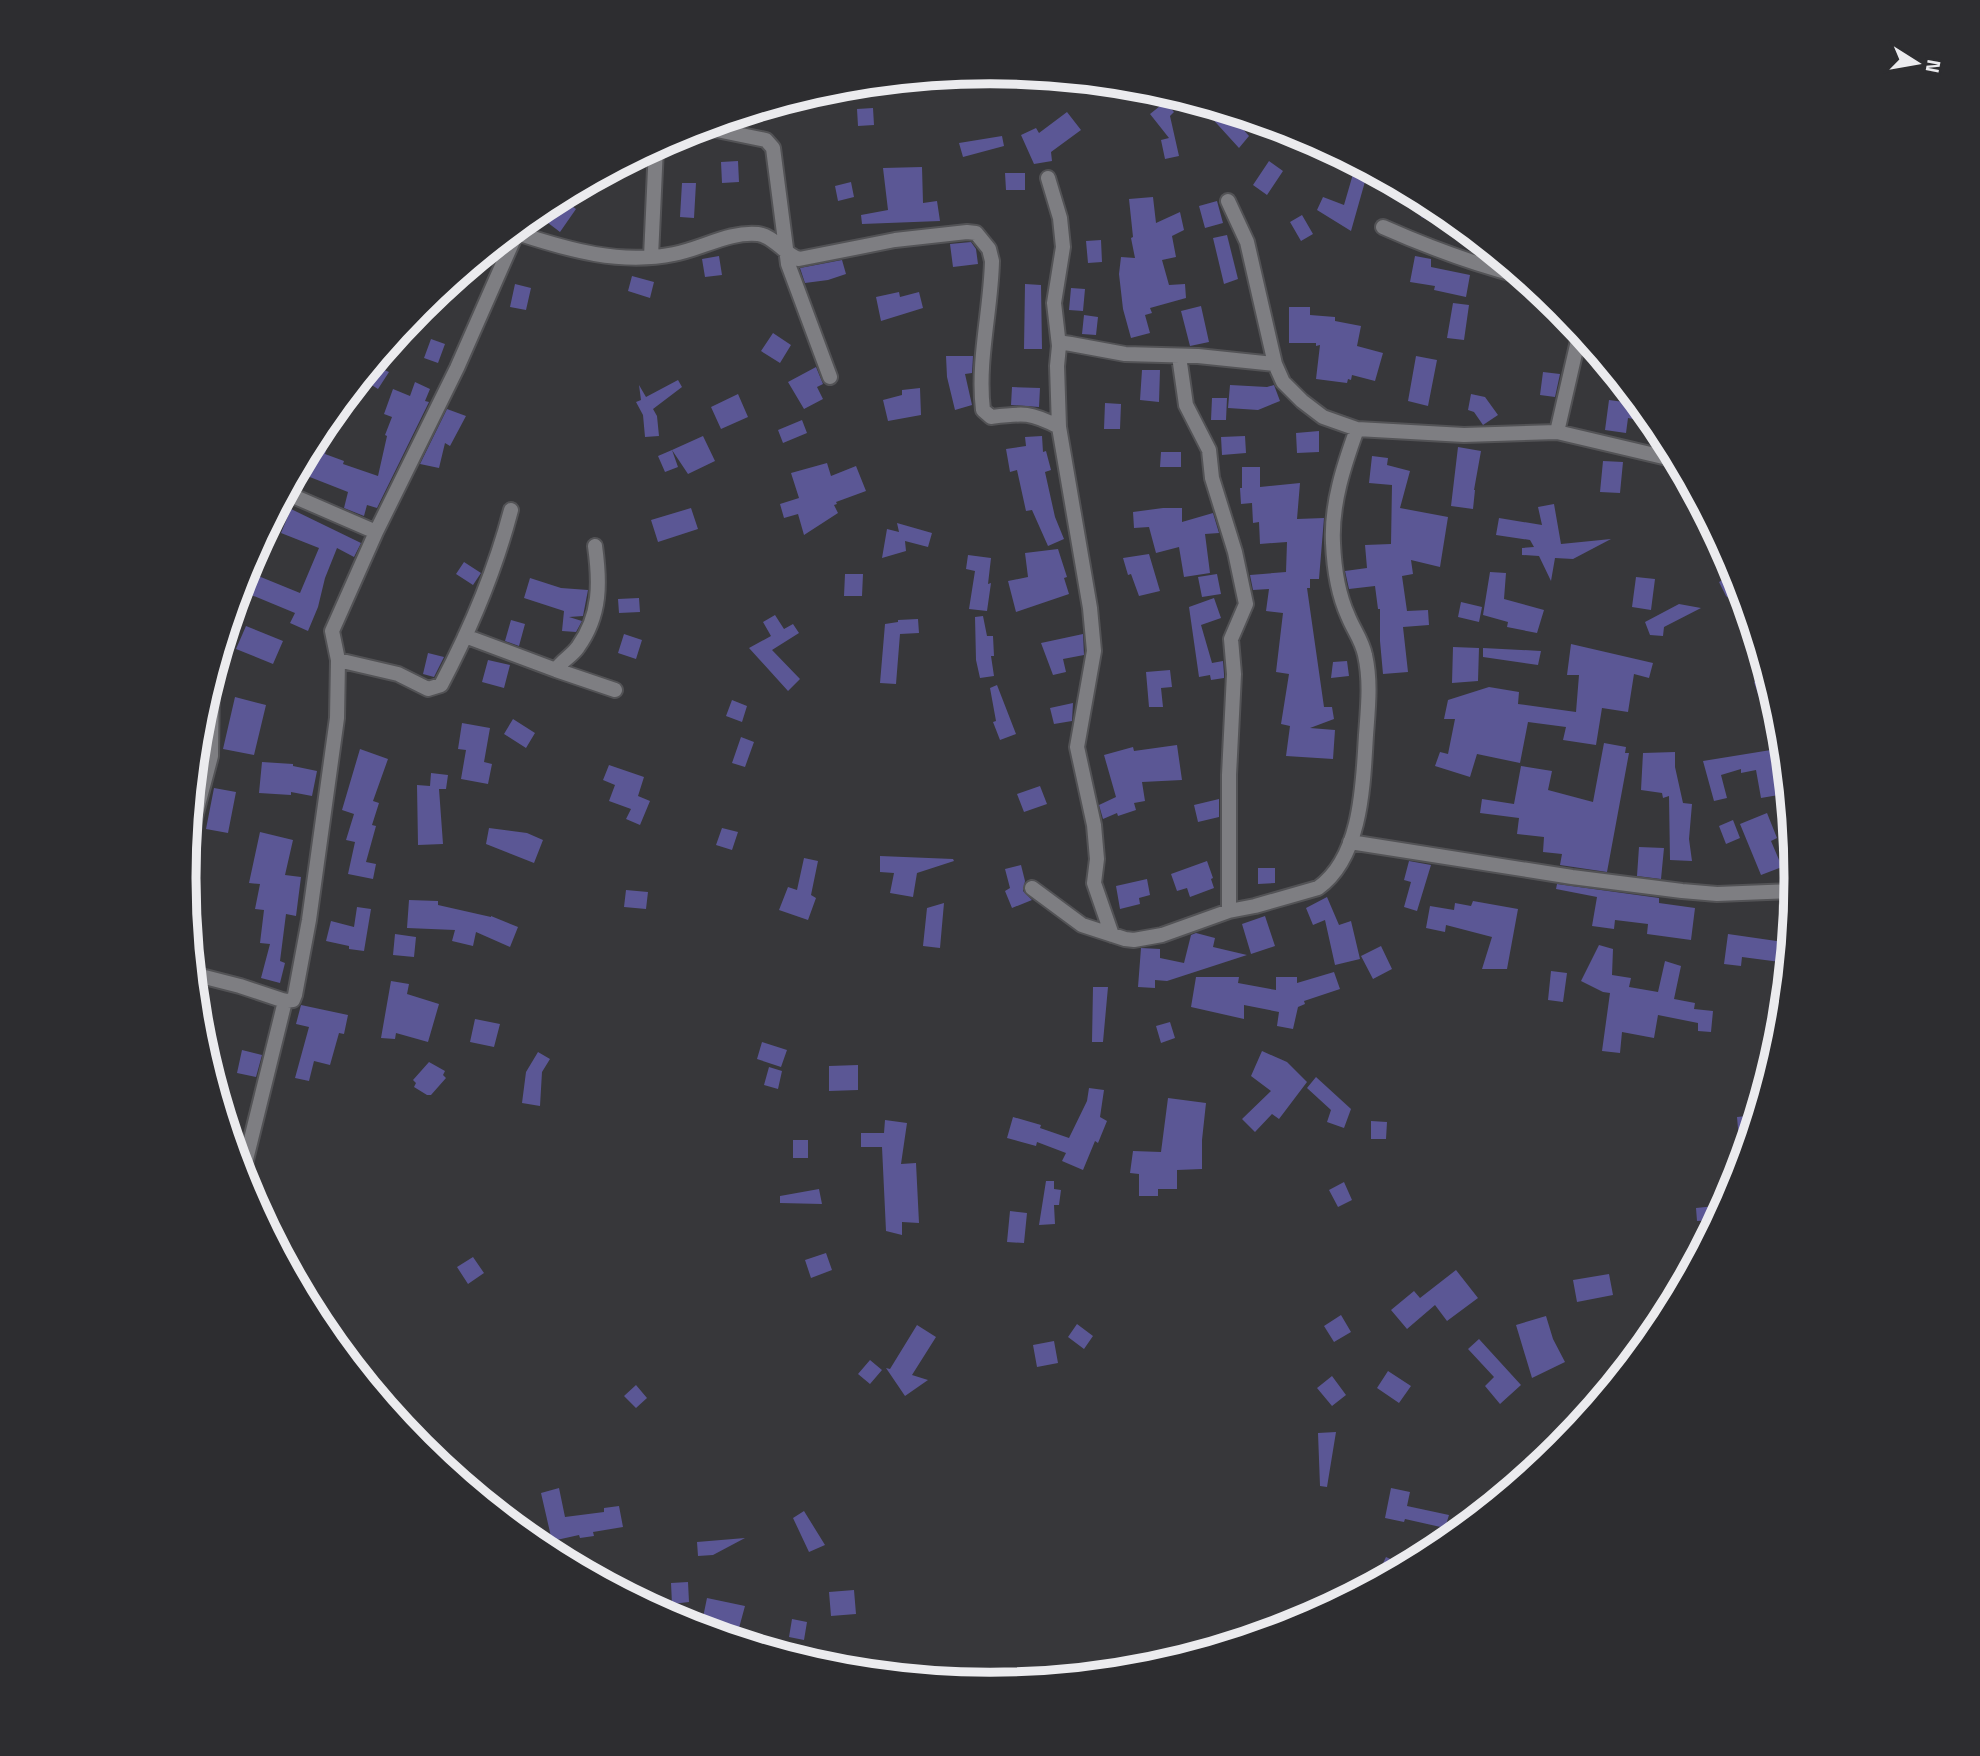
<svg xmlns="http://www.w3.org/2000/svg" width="1980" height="1756" font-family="'Titillium Web',sans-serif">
	<rect width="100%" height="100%" fill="#37373a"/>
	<path fill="#5b5795" d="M1165,102L1174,112L1170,116L1179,156L1165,159L1161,140L1169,138L1150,114Z
		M1198,103L1227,111L1249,136L1239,148Z
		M873,108L874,125L858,126L857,109Z
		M1067,112L1081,130L1051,152L1052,161L1034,164L1021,135L1036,128L1039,133Z
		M1002,136L1004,146L963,157L959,143Z
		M738,161L739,182L722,183L721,162Z
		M1269,161L1283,171L1267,195L1253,185Z
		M922,167L923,203L937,201L940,221L862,224L861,215L888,210L883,168Z
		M1005,173H1025V190H1006Z
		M1353,174L1366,178L1351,231L1317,210L1323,197L1344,205Z
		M851,182L854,197L838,201L835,186Z
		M682,183H696L694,218L680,217Z
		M1153,197L1156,223L1180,212L1184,230L1172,236L1176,257L1162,260L1169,285L1185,284L1186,298L1150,308L1152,313L1145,315L1150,333L1131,338L1123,309L1119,274L1121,257L1135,258L1131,238L1133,237L1129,199Z
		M561,198L576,209L560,232L535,213Z
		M1217,201L1223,223L1205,228L1199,206Z
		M1427,202L1438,208L1467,231L1466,233L1421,217Z
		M1302,215L1313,234L1301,241L1290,222Z
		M1227,235L1238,279L1224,284L1213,238Z
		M1101,240L1102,262L1088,263L1086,241Z
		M971,242L976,249L978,264L953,267L950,244Z
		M719,256L722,275L705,277L702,259Z
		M1415,256L1431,259V267L1470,275L1466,297L1434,290L1435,286L1410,282Z
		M842,260L846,274L828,280L805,283L800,268Z
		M632,276L654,282L650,298L628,291Z
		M515,284L531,288L526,310L510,307Z
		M1025,284L1041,285L1042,349H1024Z
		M1071,288L1085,289L1083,311L1069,310Z
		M899,292L900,297L919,292L923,308L881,321L876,297Z
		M1453,303L1469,305L1464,340L1447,338Z
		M1201,306L1209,342L1190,346L1181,311Z
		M1289,307H1310V315L1335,317V321L1361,326L1357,346L1383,353L1375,381L1352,375L1351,380L1348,379L1347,383L1316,379L1320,345L1316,346V343H1289Z
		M1084,315L1098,317L1096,335L1082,334Z
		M773,333L791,345L780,363L761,351Z
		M431,339L445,344L438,363L424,358Z
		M946,356H973L972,373L965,374L972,405L955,410L947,377Z
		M1416,356L1437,360L1428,406L1408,401Z
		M373,365L389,372L378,389L362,379Z
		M816,367L823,384L817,387L823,399L804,409L788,382Z
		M1142,370H1160L1159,402L1140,400Z
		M1543,372L1560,374L1555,397L1540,395Z
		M678,380L682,387L653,409L657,416L659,436L645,437L643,415L636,402L641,400L639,385L646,397Z
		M415,382L430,389L425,401L429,402L377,508L367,505L364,516L344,508L348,492L297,472L320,430L338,408L325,454L344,461L343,464L378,476L387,436L385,435L392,417L384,414L393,389L410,396Z
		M1230,385L1267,387L1274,385L1280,401L1258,410L1228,408Z
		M1012,387L1040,388L1039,407L1011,405Z
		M920,388L921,415L888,421L883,400L902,395V390Z
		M738,394L748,417L721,429L711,407Z
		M1471,394L1485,397L1498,415L1483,425L1474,412L1468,410Z
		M1212,398H1227L1226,420H1211Z
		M1609,400L1639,404L1654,423L1628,418L1626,433L1605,430Z
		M1105,403L1121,404L1120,429H1104Z
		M447,409L466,416L450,446L445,443L439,468L420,464Z
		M802,420L807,433L783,443L778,430Z
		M1319,431V452L1297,453L1296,433Z
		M703,436L715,461L688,474L672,450Z
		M1042,436L1043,452L1046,451L1051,470L1045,472L1055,517L1064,539L1048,546L1032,510L1026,511L1017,470L1010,472L1006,449L1026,446L1025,437Z
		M1245,436L1246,453L1222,455L1221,437Z
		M1458,447L1481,451L1474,490H1475L1473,509L1451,506Z
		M672,450L678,467L665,472L658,456Z
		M1161,452H1181V467H1160Z
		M1372,456L1388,458L1387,465L1410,471L1400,508L1448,517L1440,567L1411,560L1413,574L1402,576L1407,611L1428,610L1429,625L1403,627L1408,672L1383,674L1380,641V609H1378L1375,586L1349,589L1345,571L1367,568L1365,545L1391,544L1392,485L1369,483Z
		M1603,461L1623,462L1620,493L1600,492Z
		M827,463L831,476L856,466L866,491L836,502L837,504L834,505L838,513L804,535L798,514L784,518L780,504L799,498L791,473Z
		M1242,467H1260V487L1300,483L1297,519L1324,518L1319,579H1310V588H1307L1324,707H1332L1334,719L1310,728L1335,730L1333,759L1286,756L1290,726L1281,724L1289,674L1276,672L1283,613L1266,611L1269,589L1253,590L1250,575L1286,572L1287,542L1260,544L1259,522L1253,523L1252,503L1241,504L1240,488H1242Z
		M1554,504L1561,544L1611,539L1573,559L1555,558L1551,581L1539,556L1522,555V548L1534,547L1530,540L1496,535L1499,518L1542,525L1538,507Z
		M691,508L698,529L658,542L651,520Z
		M1163,508H1182V522L1213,513L1219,533L1205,534L1210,573L1184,577L1179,547L1156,553L1149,527L1134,528L1133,512Z
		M291,509L361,543L354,557L337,548L325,578L318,607L308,631L290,623L295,613L244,592L251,573L300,593L319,548L281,533Z
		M897,523L932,533L928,547L905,541L906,551L882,558L887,529L899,532Z
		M1058,549L1067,577L1064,578L1069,594L1016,612L1008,581L1028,577L1025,553Z
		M1149,554L1160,591L1139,596L1131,574L1128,575L1123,558Z
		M968,555L991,558L988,584L991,583L987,611L969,609L975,571L966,569Z
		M464,562L481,573L473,585L456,574Z
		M1490,572L1506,573L1504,599L1544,610L1537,633L1507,627L1508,622L1483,615Z
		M1736,573L1739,585L1749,615L1726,596L1719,582Z
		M845,574H863L862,596H844Z
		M1217,574L1221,594L1202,597L1198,577Z
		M1636,577L1655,579L1651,610L1632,607Z
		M530,578L561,588L588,590L583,616L569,617L582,621L576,632L562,631L564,611L524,598Z
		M639,598L640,612L619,613L618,599Z
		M1214,598L1221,618L1201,625L1212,663L1223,661L1224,674V678L1211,680L1210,675L1199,677L1189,607Z
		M1461,602L1482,607L1479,622L1458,617Z
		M1679,604L1701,608L1664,627L1663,636L1650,635L1645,622Z
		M775,615L784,629L793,624L799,633L772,650L800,679L788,691L749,648L771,636L763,622Z
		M983,616L987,636H993L994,656H991L994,676L980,678L976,660L975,617Z
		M918,619L919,633L900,634L896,684L880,683L885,624L898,622V620Z
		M511,620L525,624L519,646L505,641Z
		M246,626L283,641L273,664L236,649Z
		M624,634L642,640L636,659L618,653Z
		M1083,634L1084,655L1063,659L1066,672L1053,675L1041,643Z
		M1571,644L1653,663L1649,678L1634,674L1628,712L1602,708L1596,745L1563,740L1566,727L1528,722L1520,763L1477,754L1470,777L1435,766L1440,752L1448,754L1455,719H1444L1448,700L1489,687L1519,692L1518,704L1576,712L1579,675H1567Z
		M1453,647L1479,648L1478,681L1452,683Z
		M1483,648L1541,651L1538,665L1483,657Z
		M428,653L444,657L434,677L423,674Z
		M488,660L510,665L504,688L482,682Z
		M1347,661L1349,676L1331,678L1333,662Z
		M1170,670L1172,687L1161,688L1163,707H1149L1146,672Z
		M1767,677L1773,695L1760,700L1754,682Z
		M997,685L1016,734L1000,740L993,722L996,721L990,688Z
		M235,697L266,705L254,755L223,749Z
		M732,700L747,706L742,722L726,716Z
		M1073,703L1072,721L1054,724L1050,708Z
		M513,719L535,733L526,748L504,734Z
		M462,723L490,728L484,762L492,764L488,784L461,779L466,750L458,749Z
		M741,737L754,742L745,767L732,763Z
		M1604,743L1626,747L1625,753H1629L1607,872L1560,865L1562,854L1543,852L1544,837L1517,834L1519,818L1480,813L1482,799L1514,804L1521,766L1552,771L1548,790L1593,802Z
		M1177,745L1182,780L1142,782L1145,801L1134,803L1136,810L1118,816L1117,813L1103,819L1099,805L1116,797L1104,755L1133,747L1134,751Z
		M360,749L388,759L373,801L379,803L372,825L376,826L366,862L376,864L373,879L348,874L355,842L346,840L354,814L342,810Z
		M1777,749L1784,794L1761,798L1756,770L1741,773V769L1721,775L1727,798L1714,801L1703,761Z
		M1675,752V767L1683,803L1692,804L1689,839L1692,861L1670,860L1669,796L1663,798L1662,793L1641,790L1643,753Z
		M262,762L293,764V766L317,771L312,796L291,792V795L259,793Z
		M609,765L644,777L638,796L650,801L640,825L626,819L631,809L609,801L615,785L603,780Z
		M431,773L448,775L446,789H439L443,844L418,845L417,785L430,786Z
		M1040,786L1047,804L1024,812L1017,794Z
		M214,788L236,792L228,833L206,829Z
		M1219,799V817L1198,822L1194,805Z
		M1767,813L1777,838L1771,841L1782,867L1761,875L1740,824Z
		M1733,820L1740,838L1726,844L1719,826Z
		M489,828L527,833L543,840L534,863L486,844Z
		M722,828L738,832L732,850L716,845Z
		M260,832L293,840L285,875L301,877L296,916L286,914L280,961L285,963L280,983L261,978L270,944L260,943L264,910L255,909L260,884L249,883Z
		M1639,847L1664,848L1661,879L1637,876Z
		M880,856L953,859L954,861L917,873L913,897L890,893L894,873L880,872Z
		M804,858L818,861L811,895L816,898L808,920L779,910L788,887L797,890Z
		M1207,861L1213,878L1211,879L1214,888L1190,897L1187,888L1177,891L1171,874Z
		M1409,861L1431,865L1417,911L1404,907L1411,882L1404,880Z
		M1021,865L1025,881L1023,891L1032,900L1012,908L1005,891L1010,888L1005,869Z
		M1258,868H1275V883L1258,884Z
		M1147,879L1150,895L1139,898L1140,904L1120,909L1116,886Z
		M1557,884L1659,898V903L1695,908L1691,940L1647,934L1648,924L1615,920L1614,929L1592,926L1597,897L1556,889Z
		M626,890L648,892L646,909L624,907Z
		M1327,897L1339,925L1351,921L1360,959L1335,965L1325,920L1313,925L1306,908Z
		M409,900L438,901V905L491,917V916L518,927L510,947L476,932L473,946L452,941L455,930L407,928Z
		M1473,901L1518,909L1507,969H1482L1492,937L1446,925L1445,932L1426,928L1430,906L1454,910L1455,903L1471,906Z
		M944,903L940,948L923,946L927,908Z
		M357,907L371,909L364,951L349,949V946L326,941L331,921L354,927Z
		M1265,916L1275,946L1251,954L1242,924Z
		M1196,933L1215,938L1213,947L1247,955L1167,981L1155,980V988L1138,987L1141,948L1160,949V958L1184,963L1191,935Z
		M395,934L416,937L414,957L393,955Z
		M1728,934L1790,943L1788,963L1742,957L1741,966L1724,964Z
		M1599,945L1613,949L1612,975L1631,978L1629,987L1658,992L1665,961L1681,966L1674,999L1695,1003L1694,1009L1713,1011L1711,1032L1698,1031V1023L1658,1015L1654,1038L1622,1032L1620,1053L1602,1051L1610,993L1603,992L1581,981Z
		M1381,946L1392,969L1373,979L1361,956Z
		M1551,971L1567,973L1563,1002L1548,1000Z
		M1334,972L1340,989L1304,1001L1305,1004L1298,1007L1293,1029L1277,1026L1279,1012L1244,1005V1019L1191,1007L1196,977H1239L1238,983L1276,990V977H1297V983Z
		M1775,979L1786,980L1781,1036L1766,1038Z
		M391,981L409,984L407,994L439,1004L428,1042L396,1033L395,1039L381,1038Z
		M1093,987H1108L1103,1042H1092Z
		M301,1005L348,1015L344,1034L339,1033L330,1065L314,1061L309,1081L295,1078L309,1027L296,1024Z
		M475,1019L500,1024L494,1047L470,1042Z
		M1170,1022L1175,1038L1161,1043L1156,1026Z
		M762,1042L787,1050L781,1067L757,1059Z
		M242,1050L262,1055L256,1077L237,1073Z
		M1262,1051L1287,1062L1307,1082L1279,1119L1272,1114L1255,1132L1242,1119L1271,1091L1251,1076Z
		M538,1052L550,1059L542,1072L540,1106L522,1103L526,1072Z
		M429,1062L445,1071L443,1075L446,1078L431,1095H427L414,1087L416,1083L413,1080Z
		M858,1065V1090L829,1091V1066Z
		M769,1067L782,1071L778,1089L764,1085Z
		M1316,1077L1351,1109L1344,1128L1327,1122L1331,1110L1307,1088Z
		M1089,1088L1104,1090L1100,1117L1107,1121L1098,1143L1095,1141L1083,1170L1062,1161L1066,1153L1037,1142L1036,1146L1007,1138L1013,1117L1041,1125L1040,1128L1069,1138L1087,1101Z
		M1168,1098L1206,1103L1202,1140V1169L1177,1170V1189H1158V1196H1139V1174L1130,1173L1133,1151L1161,1152Z
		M1757,1115L1742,1164H1741L1737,1117Z
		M885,1120L907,1123L901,1164L916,1163L919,1223L902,1222V1235L886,1231L882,1147H861V1133H884Z
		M1371,1121L1387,1122L1386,1139H1371Z
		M793,1140H808V1158H793Z
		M1046,1181H1054V1189L1061,1190L1059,1205H1054L1055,1224L1039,1225Z
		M1344,1182L1352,1200L1338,1207L1329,1190Z
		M819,1189L822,1204L780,1203V1196Z
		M1725,1205L1717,1220L1697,1221L1696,1208Z
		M1010,1211L1027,1213L1024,1243L1007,1242Z
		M826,1253L832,1270L811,1278L805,1260Z
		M473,1257L484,1273L468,1284L457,1267Z
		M1456,1270L1478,1298L1447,1321L1435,1305L1407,1329L1391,1310L1414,1291L1420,1298Z
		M1609,1274L1613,1295L1577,1302L1573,1280Z
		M1341,1315L1351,1332L1334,1342L1324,1326Z
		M1546,1316L1553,1339L1565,1362L1532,1378L1516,1325Z
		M1077,1324L1093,1336L1084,1349L1068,1337Z
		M917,1325L936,1337L912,1375L928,1380L905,1396L886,1368L890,1369Z
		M1479,1339L1521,1385L1500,1404L1485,1386L1494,1377L1468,1349Z
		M1054,1341L1058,1363L1037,1367L1033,1345Z
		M870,1360L882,1370L870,1384L858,1374Z
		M1388,1371L1411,1386L1399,1403L1377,1388Z
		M1332,1376L1346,1395L1332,1406L1317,1388Z
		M636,1385L647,1398L636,1408L624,1396Z
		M1336,1432L1327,1487L1320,1486L1318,1433Z
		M559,1488L565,1517L604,1512V1508L619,1506L623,1527L593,1532L594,1536L580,1538L579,1535L552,1541L541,1493Z
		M1391,1488L1410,1492L1407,1506L1449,1515L1445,1528L1405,1519L1404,1522L1385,1518Z
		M804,1511L825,1545L809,1552L793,1518Z
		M745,1538L713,1555L698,1556L697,1542Z
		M1386,1557L1405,1566L1374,1582Z
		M688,1582L689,1602L672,1604L671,1583Z
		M854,1590L856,1614L831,1616L829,1592Z
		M707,1598L745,1606L736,1639L718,1634V1631L701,1627Z
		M792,1619L807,1622L804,1640L789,1637Z"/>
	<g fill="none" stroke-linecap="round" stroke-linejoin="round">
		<g stroke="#535356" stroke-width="18">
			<path id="minor" d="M702,127L766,140L773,148L788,264L830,377
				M1048,178L1060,218L1063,247L1054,303L1059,346L1057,366L1059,427L1090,608L1094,651L1077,747L1094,825L1097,859L1094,883L1112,935
				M1228,201L1247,242L1275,364L1283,382L1302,401L1323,417L1357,429L1464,435L1557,432L1676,460
				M1383,227C1428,247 1473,264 1521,276
				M517,233C569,250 620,265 674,254C701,249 730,231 758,234C774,236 784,254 799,259L895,240L967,232L976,233L989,249L992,261C991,310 977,361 983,410L991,417C1024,413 1030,412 1059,427
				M651,257L656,147
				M1059,346L1064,343L1071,344L1125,354L1198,356L1275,364
				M1179,356L1186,405L1209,450L1212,478L1235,552L1246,604L1231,639L1234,674L1229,775V911
				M1557,432L1580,332
				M286,493L376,532
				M465,636L556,670L615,690
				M338,660L398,674L428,689L441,685C470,630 495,571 511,510
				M556,670C562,660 572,656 578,647C601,615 600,582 595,546
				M1350,842L1572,877L1682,891L1717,894L1795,891
				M187,847L211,756L212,677
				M1032,888L1082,925L1125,939L1134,940L1162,935L1229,911L1255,906L1318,888C1362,857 1363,783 1366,735C1368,708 1371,681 1365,655C1362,640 1353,629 1348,616C1338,594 1334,567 1333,543C1331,504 1344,465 1357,429
				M193,974L240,986L285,1001L293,1000L295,995L309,920L337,718L338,660L332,631L376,532L457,368L520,225
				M242,1176L285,1001"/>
		</g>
		<use href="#minor" stroke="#7e7e82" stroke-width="14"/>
	</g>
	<path d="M0 0H1980V1756H0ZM196 878a794 794 0 1 1 1588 0a794 794 0 1 1-1588 0Z" fill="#2d2d30" fill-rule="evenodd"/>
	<path fill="none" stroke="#ebebee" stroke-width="9" d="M196 878a794 794 0 1 1 1588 0a794 794 0 1 1-1588 0Z"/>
	<g transform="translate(1917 63) rotate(101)" stroke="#2d2d30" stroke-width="5" paint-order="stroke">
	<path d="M0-5L12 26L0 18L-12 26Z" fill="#ebebee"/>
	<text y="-10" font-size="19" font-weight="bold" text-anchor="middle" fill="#ebebee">N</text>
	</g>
</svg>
